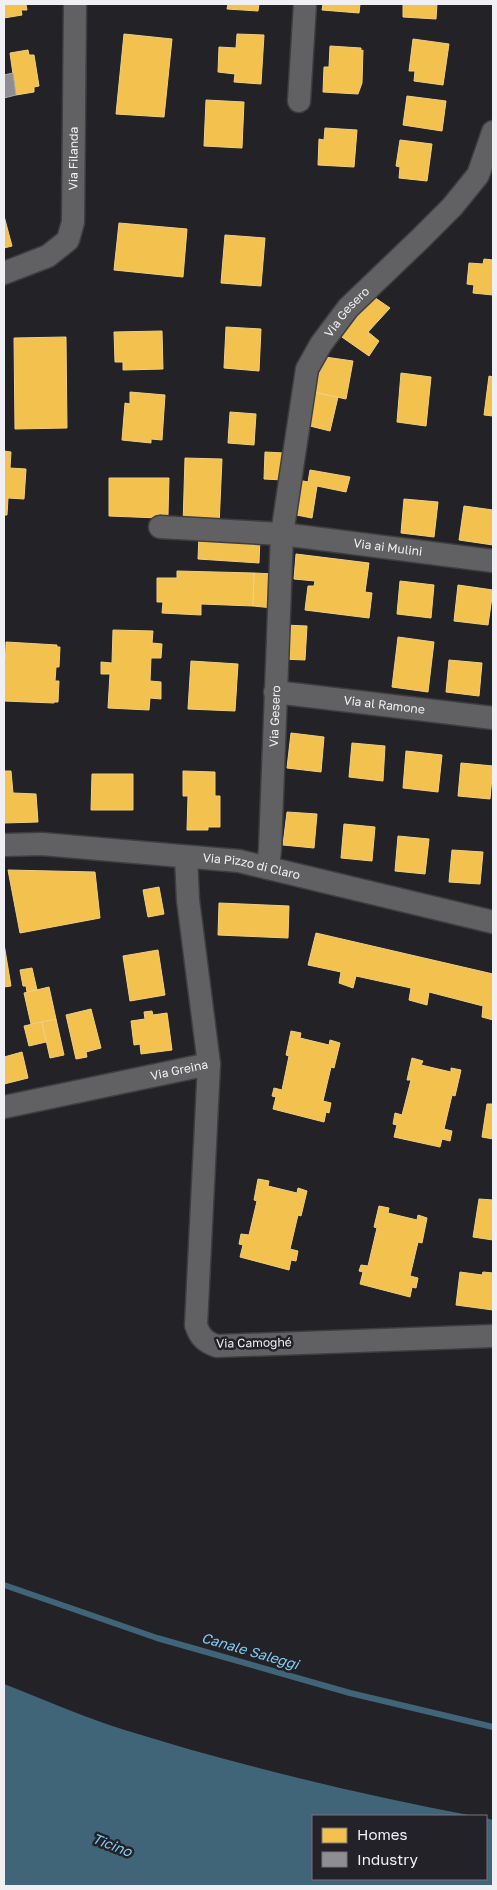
<svg xmlns="http://www.w3.org/2000/svg" width="497" height="1890" font-family="'Golos Text',sans-serif">
	<rect width="100%" height="100%" fill="#232327"/>
	<path fill="#406579" d="M4,1684C45,1700 86,1718 128,1731C241,1766 358,1794 474,1816H313V1879H486V1818L493,1820V1886H4Z"/>
	<path fill="#f2c14e" stroke="#f1cf80" d="M4,4H26L27,10H21L22,15L4,18Z
		M228,4H259L258,11L227,9Z
		M323,4H360L359,13L322,10Z
		M403,4H437L436,19L403,17Z
		M124,34L172,39L164,117L116,114Z
		M237,34L264,35L261,84L234,82L235,74L218,72L219,47L236,48Z
		M413,39L449,44L443,85L414,81L415,71H409Z
		M330,46L361,48V51L363,50L362,83L358,94L323,92L324,67H329Z
		M28,50L29,55H34L39,86L34,87V92L16,95L10,53Z
		M407,96L446,101L442,131L403,125Z
		M206,100L244,102L242,148L204,146Z
		M325,128L357,130L354,167L318,165L319,139L324,140Z
		M400,140L432,144L427,181L399,178L400,167L396,166Z
		M4,216L12,246L4,248Z
		M119,223L187,229L183,277L114,270Z
		M225,235L265,238L261,286L221,283Z
		M484,259L493,260V295L473,293L474,285L467,284L469,263L483,264Z
		M371,295L390,308L368,332L379,341L369,356L339,335Z
		M226,327L261,329L259,371L224,368Z
		M162,331L163,369L123,370V362H115L114,332Z
		M66,337L67,428L15,429L14,338Z
		M325,357L353,361L346,399L313,392Z
		M401,373L431,377L426,426L397,422Z
		M489,376L493,377V416L484,415Z
		M130,392L165,395L162,440L151,439V443L122,440L125,403L130,404Z
		M313,392L338,397L330,431L306,425Z
		M230,412L256,414L254,445L228,443Z
		M4,451L11,452L10,468L26,469L24,499L8,498L7,515H4Z
		M265,452L284,453L283,480L264,479Z
		M185,458L222,459L219,526L183,525Z
		M310,470L350,477L346,492L317,486L312,518L286,513L293,479L308,482Z
		M109,478H169L168,515L159,514V518L109,516Z
		M404,499L438,502L434,537L401,533Z
		M464,506L493,510V545L459,540Z
		M199,535L260,538L259,563L198,559Z
		M296,554L369,563L365,592L372,593L369,618L305,610L308,586H314L315,581L294,579Z
		M177,571L254,573L253,606L201,604V615L162,613L163,602H157V578H177Z
		M254,573L275,574L273,608L253,606Z
		M400,581L434,585L431,618L397,614Z
		M458,585L493,590L488,625L454,621Z
		M284,625L307,626L305,660L282,659Z
		M113,630L153,631L152,643L162,644L161,658H151L150,681L161,682V699L150,698L149,710L108,708L110,674H101V662L112,663Z
		M398,637L434,642L428,692L392,687Z
		M6,642L57,645V647H60L59,667H56L55,681H59L58,702H54V703L4,701Z
		M449,660L482,663L479,696L446,692Z
		M191,661L238,664L235,711L188,709Z
		M291,733L324,737L321,772L287,768Z
		M352,743L385,746L383,781L349,777Z
		M406,751L442,755L438,792L403,788Z
		M461,763L493,766L490,799L458,796Z
		M4,771H11L13,793L36,794L38,822L4,823Z
		M183,771L215,772V796H220V827H208V830H187L188,796H183Z
		M92,774H133V810H91Z
		M287,812L317,814L314,848L283,845Z
		M344,824L375,827L372,861L341,858Z
		M398,836L429,839L425,874L395,871Z
		M452,850L483,852L480,884L449,882Z
		M8,870L95,872L100,918L20,933Z
		M159,887L164,914L148,917L143,890Z
		M219,903L289,906L288,938L218,935Z
		M316,933L493,974V1020L482,1017L483,1006L429,992L427,1005L409,1000L411,988L356,976L353,988L339,983L341,972L308,965Z
		M4,944L11,986L4,987Z
		M158,950L165,995L130,1001L123,956Z
		M32,968L37,990L27,992L26,986H23L20,970Z
		M49,987L56,1019L31,1024L24,993Z
		M91,1009L101,1048L86,1052L87,1057L76,1059L66,1015Z
		M152,1011L153,1015L167,1013L172,1050L141,1054L140,1044L134,1045L131,1021L145,1019L144,1012Z
		M56,1019L64,1055L50,1058L42,1022Z
		M42,1022L46,1042L29,1046L24,1026Z
		M291,1031L301,1033L300,1038L329,1045L330,1040L340,1043L334,1068L331,1067L323,1101L331,1103L329,1113L326,1112L324,1122L273,1109L276,1097L272,1096L274,1088L282,1090L289,1056L286,1055Z
		M22,1052L28,1078L4,1084V1057Z
		M412,1058L423,1061L421,1065L451,1072V1068L461,1070L455,1096L452,1095L444,1129L452,1131L450,1141L442,1139L440,1147L394,1137L397,1125L393,1124L395,1113L402,1115L411,1080H407Z
		M487,1104H493V1139L482,1137Z
		M258,1179L269,1181L268,1186L297,1193L298,1188L307,1191L301,1216L298,1215L290,1249L298,1251L296,1261L291,1260L289,1270L240,1257L243,1245L239,1244L241,1234L249,1235L257,1201L254,1200Z
		M479,1199L493,1200V1240L473,1237Z
		M379,1206L389,1208L388,1213L417,1220L418,1215L427,1218L422,1243L418,1242L410,1276L418,1278L416,1288L412,1287L410,1297L360,1284L363,1272L359,1271L361,1265L368,1266L377,1228L374,1227Z
		M460,1272L482,1275L483,1272L493,1273V1310L456,1305Z"/>
	<path fill="#8d8d92" stroke="#ababaf" d="M13,73L16,95L4,98V75Z"/>
	<g fill="none" stroke-linecap="round" stroke-linejoin="round">
		<path stroke="#406579" stroke-width="6" d="M4,1585L157,1638L350,1693L493,1727"/>
		<g stroke="#3e3e41" stroke-width="25">
			<g id="minor">
				<path d="M299,101L305,4"/>
				<path id="s1" d="M4,273L48,256L68,240L73,222L75,4"/>
				<path id="s2" d="M160,527L282,534L493,561"/>
				<path id="s3" d="M275,692L493,718"/>
				<path id="s4" d="M4,845L42,844L239,861L493,922"/>
				<path id="s5" d="M268,868L270,849L282,534L307,369L321,344L348,308L421,238L452,207L478,175L493,132"/>
				<path d="M209,1064L196,1325C200,1337 205,1342 217,1346L493,1336"/>
				<path id="s6" d="M4,1107L209,1064L188,900L186,857"/>
			</g>
		</g>
		<use href="#minor" stroke="#616163" stroke-width="22"/>
	</g>
	<g text-anchor="middle" stroke-width="5" stroke-linejoin="round" paint-order="stroke">
		<g font-size="12" fill="#f0f0f4" stroke="#222228">
			<text dy="4" stroke="none"><textPath href="#s1" startOffset="155">Via Filanda</textPath></text>
			<text dy="4" stroke="none"><textPath href="#s5" startOffset="571">Via Gesero</textPath></text>
			<text dy="4" stroke="none"><textPath href="#s2" startOffset="229">Via ai Mulini</textPath></text>
			<text dy="4" stroke="none"><textPath href="#s3" startOffset="110">Via al Ramone</textPath></text>
			<text dy="4" stroke="none"><textPath href="#s5" startOffset="152">Via Gesero</textPath></text>
			<text dy="4" stroke="none"><textPath href="#s4" startOffset="249">Via Pizzo di Claro</textPath></text>
			<text dy="4" stroke="none"><textPath href="#s6" startOffset="179">Via Greina</textPath></text>
			<text transform="translate(254 1343) rotate(-1)" y="4">Via Camoghé</text>
		</g>
		<g font-size="14" font-style="italic" fill="#83caee" stroke="#222228">
			<text transform="translate(250 1651) rotate(16)" y="5">Canale Saleggi</text>
			<text transform="translate(112 1845) rotate(21)" y="5">Ticino</text>
		</g>
	</g>
	<rect width="497" height="1890" fill="none" stroke="#f0f0f4" stroke-width="10"/>
	<rect x="312" y="1815" width="175" height="65" fill="#222228" stroke="#74747a"/>
	<rect x="322" y="1828" width="25" height="15" fill="#f2c14e" stroke="#74747a"/>
	<text x="357" y="1840" font-size="15" fill="#f0f0f4">Homes</text>
	<rect x="322" y="1852" width="25" height="15" fill="#8d8d92" stroke="#74747a"/>
	<text x="357" y="1865" font-size="15" fill="#f0f0f4">Industry</text>
</svg>
